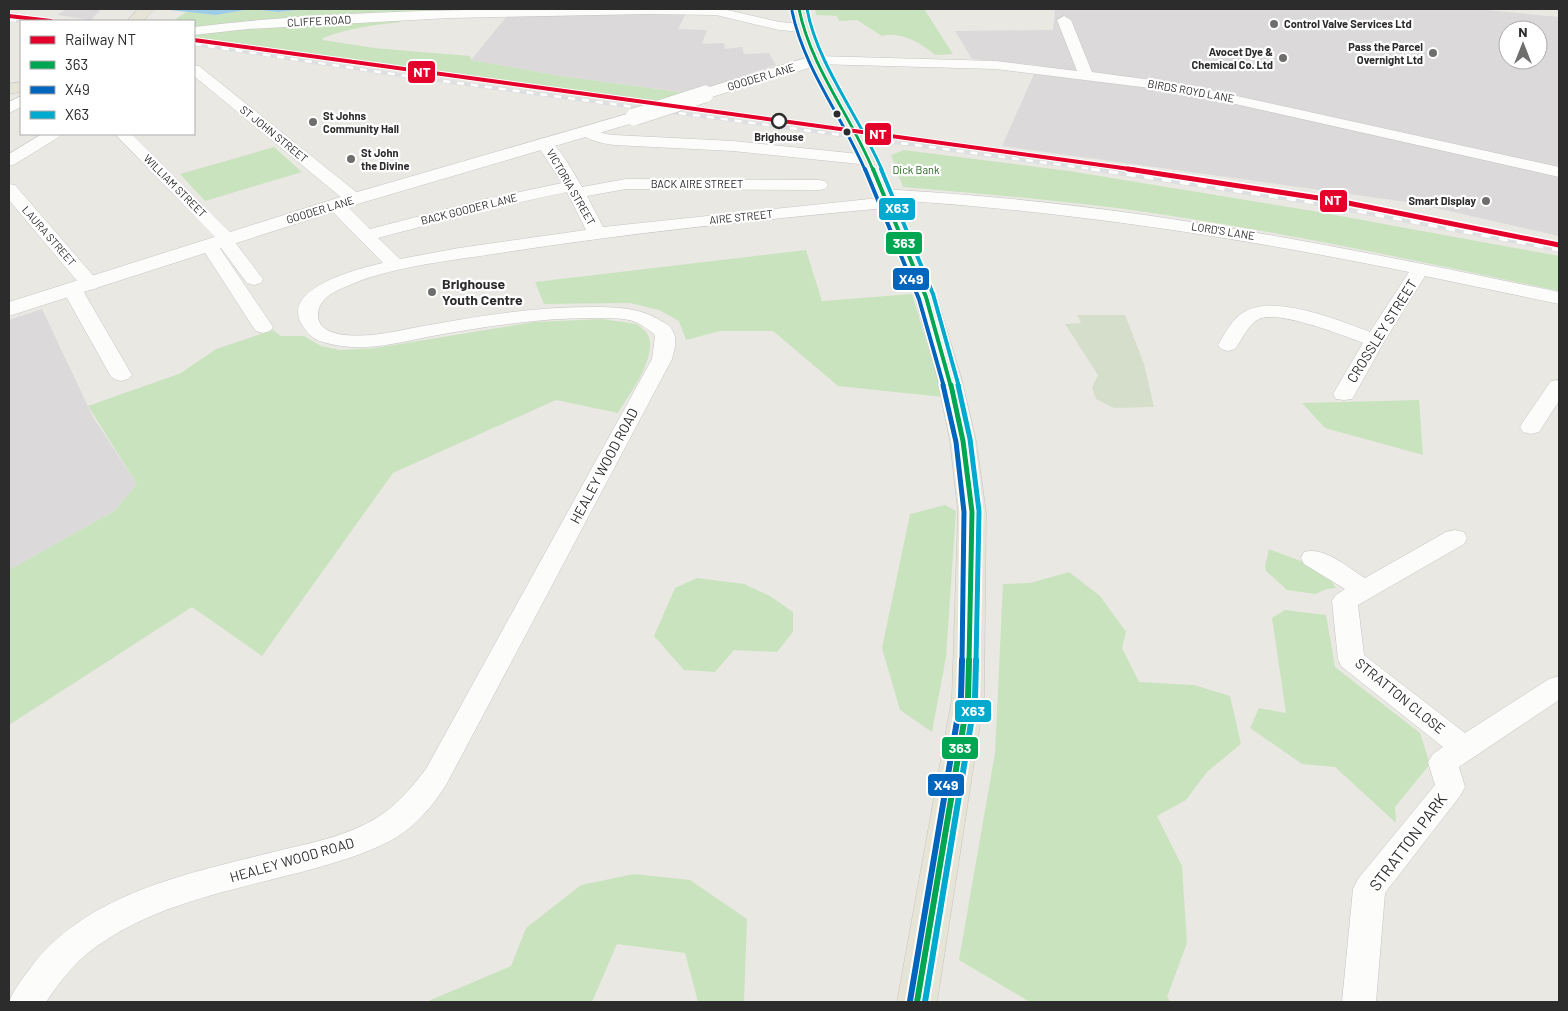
<svg xmlns="http://www.w3.org/2000/svg" width="1568" height="1011" font-family="Barlow,sans-serif">
	<rect width="100%" height="100%" fill="#eae8e3"/>
	<path fill="#dbd9da" fill-rule="evenodd" d="M66,9H101L91,20L57,15Z
		M1055,9H1475L1559,17V236L1414,203L1002,146L1038,65L972,59L955,31L1053,30ZM1508,30H1538V60H1508Z
		M686,13L678,29L707,30L702,44L724,43L725,49L742,47L744,54L769,53L776,65L689,93L561,76L471,60L507,16Z
		M42,309L93,417L137,484L114,511L9,570V320Z"/>
	<path fill="#cae3bf" d="M251,9L278,12L307,9H505L234,22L194,29V21H173L188,11L216,15Z
		M815,9H924L953,54L935,55C921,43 900,31 882,36L857,20L839,21L837,16L816,15Z
		M397,19L401,22C374,25 349,28 323,38V40L374,48L470,56L471,60L561,76L687,93L652,102L194,38V34L202,32Z
		M274,147L302,172L205,201L180,174Z
		M904,150L1069,171L1313,211L1559,256V291C1413,260 1266,228 1117,208C1046,199 974,193 903,187L891,155Z
		M806,250L822,301L912,294L943,397L838,386L773,331H720L686,340L679,321L659,310L630,303L544,304L535,282Z
		M602,319L637,324C640,327 646,331 648,335C658,357 629,395 618,413L556,400L393,473L262,656L192,607L9,725V570L114,511L137,484L88,406L181,373L216,349L273,330L281,336H304L321,346L340,350L375,348L534,322Z
		M1419,400L1423,455L1325,428L1302,403Z
		M945,505L956,511L946,657L932,732L900,710L882,648L910,514Z
		M1269,549L1301,561L1327,579H1330L1336,588L1327,589L1315,594L1287,590L1266,571L1265,566Z
		M1069,572L1100,596L1126,632L1122,648L1139,682L1194,685L1230,696L1241,744L1207,772L1186,800L1157,816L1182,866L1187,943L1167,997L1171,1002H1030L959,960L995,753L1003,584L1030,583Z
		M697,578L744,584L770,596L793,612V632L777,652L734,650L715,672L684,670L654,636L675,588Z
		M1285,610L1326,615L1335,667L1420,733L1430,764L1395,807L1396,823L1335,767L1302,764L1250,728L1259,708L1286,713L1272,618Z
		M634,874L690,880L747,919L744,1002H698L685,953L617,944L592,1002H426L511,966L526,928L581,885Z"/>
	<path fill="#d5decb" d="M1077,315H1125L1144,364L1154,407L1114,408L1096,399L1092,388L1098,375L1065,324L1081,323Z"/>
	<path fill="#9ccce6" d="M161,9H307L278,12L251,9L216,15Z"/>
	<g fill="none" stroke-linecap="round" stroke-linejoin="round">
		<g stroke="#c4c4c3" stroke-width="1">
			<path id="street" d="M510,9H723L779,22L803,24L810,28L803,32L779,30L716,15L647,14L449,18L248,29L194,35V27C298,14 405,11 510,9Z
				M1064,16L1071,20L1092,72L1182,84L1559,167V177L1182,92L996,69L816,64L811,63L809,60L811,57L816,56L996,61L1077,71L1057,20Z
				M194,65L199,66L360,195L363,199L360,203L354,204L348,203L194,76Z
				M21,96V107L9,113V102Z
				M587,126L605,134L614,135L733,141L869,155L875,157L877,160L875,163L869,165L733,151L614,145C602,143 587,141 579,131L581,128Z
				M42,134H61L59,137L15,164L9,166V154Z
				M115,134H132L233,235L236,239L234,241L263,279L261,283L254,285L247,283L218,244L215,240L216,238Z
				M544,138C558,142 574,174 582,187L626,179L819,180L825,181L828,185L825,189L819,190L626,189L587,196L603,227L879,198L873,194L876,190L882,189C968,194 1053,202 1138,214C1280,234 1419,263 1559,292V304L1425,276L1385,340L1355,394L1352,399L1344,400L1336,399L1333,394L1363,343C1342,335 1279,310 1259,319C1248,324 1242,340 1235,349L1228,351L1221,349L1218,345C1225,334 1232,318 1244,312C1275,294 1338,320 1370,332L1409,272C1238,237 1066,211 893,200L895,203L892,207L886,208C757,220 628,233 500,253C450,261 391,266 345,287C333,292 319,299 318,314C317,338 356,336 372,335C393,333 414,327 435,324C486,315 537,307 589,307C613,307 640,307 661,321C667,324 672,327 674,334C677,342 674,351 672,359L446,785C434,804 419,822 400,835C375,851 344,860 316,868C241,889 157,901 93,949C74,963 59,983 46,1002H9C14,989 23,978 31,967C88,892 191,873 277,851C311,843 348,836 378,817C397,805 412,787 426,769L652,359L655,337L654,334C649,330 643,326 638,323C625,317 607,318 593,318C537,318 482,327 427,337C393,344 358,353 323,342C312,339 306,332 301,323C282,287 361,268 383,263L330,209L327,205L330,201L336,200L342,201L370,229L482,200L562,183L536,143L538,140ZM567,192L586,230L459,248L400,259L378,238L484,210Z
				M9,184L15,185L97,280L100,284L97,288L90,290L83,288L9,200Z
				M209,240L215,241L273,327L270,331L263,333L256,331L253,327L200,245L203,241Z
				M72,283L79,285L82,289L132,375L128,379L121,381L114,379L110,375L62,289L65,285Z
				M1559,380V401L1539,432L1531,434L1523,432L1520,427L1523,422L1551,381Z
				M1455,530L1464,532L1467,538L1464,544L1358,605L1364,655L1465,733L1549,679L1559,676V700L1459,767L1465,787L1460,796L1385,893L1376,1002H1342L1353,889L1358,879L1435,785L1428,762L1433,754L1443,747L1341,666L1338,659L1332,601L1336,595L1345,589L1304,564L1301,558L1304,552C1325,546 1348,568 1365,578L1446,532Z"/>
		</g>
		<g stroke="#c4c4c3" stroke-width="1">
			<path id="secondary" d="M816,55L822,56L824,60L822,64L705,99L699,98L696,94L699,90Z
				M634,112L640,113L643,117L640,121L361,203L9,316V302L347,195Z"/>
		</g>
		<g stroke="#c6c5c2" stroke-width="1">
			<path id="primary" d="M138,9H154L143,21H127Z
				M791,9H807L820,51L856,117L853,121L847,122L841,121L838,117L804,51Z
				M21,82V92L9,94V84Z
				M864,142L871,144L873,148L937,297L961,377L976,441L986,512L984,698L937,1002H897L952,698L958,512L950,441L937,377L915,297L855,148L857,144Z"/>
		</g>
		<use href="#street" fill="#fcfcfb" fill-rule="evenodd"/>
		<use href="#secondary" fill="#fcfcfb" fill-rule="evenodd"/>
		<use href="#primary" fill="#e6e4d6" fill-rule="evenodd"/>
		<g stroke="#dedfe0" stroke-width="4">
			<path id="rail-far1" d="M9,20L21,21
				M194,44L399,75L1099,170"/>
		</g>
		<g stroke="#dedfe0" stroke-width="4.5">
			<path id="rail" d="M1091,169L1309,202L1559,250"/>
		</g>
		<use href="#rail-far1" stroke="#fff" stroke-width="2.5" stroke-dasharray="7" stroke-linecap="butt"/>
		<use href="#rail" stroke="#fff" stroke-width="3" stroke-dasharray="9" stroke-linecap="butt"/>
		<g stroke="#c4c4c3" stroke-width="18" stroke-linecap="butt">
			<path id="secondary-bridge" d="M634,117L705,94"/>
		</g>
		<g stroke="#c6c5c2" stroke-width="18" stroke-linecap="butt">
			<path id="primary-bridge" d="M847,117L864,148"/>
		</g>
		<use href="#secondary-bridge" stroke="#fcfcfb" stroke-width="17"/>
		<use href="#primary-bridge" stroke="#e6e4d6" stroke-width="17"/>
		<g stroke="#fff" stroke-width="5.5">
			<path id="bus-1-far3" d="M799,9C811,68 851,116 873,170"/>
		</g>
		<g stroke="#fff" stroke-width="7">
			<path id="bus-1-far2" d="M873,169L926,297L951,387"/>
		</g>
		<g stroke="#fff" stroke-width="9">
			<path id="bus-1-far1" d="M951,385L963,441L972,512L969,662"/>
		</g>
		<g stroke="#fff" stroke-width="10">
			<path id="bus-1" d="M917,1002L968,698L969,660"/>
		</g>
		<g stroke="#fff" stroke-width="5.5">
			<path id="bus-2-far3" d="M792,11C804,69 842,116 865,170"/>
		</g>
		<g stroke="#fff" stroke-width="7">
			<path id="bus-2-far2" d="M865,169L919,299L944,387"/>
		</g>
		<g stroke="#fff" stroke-width="9">
			<path id="bus-2-far1" d="M943,385L956,442L964,512L962,662"/>
		</g>
		<g stroke="#fff" stroke-width="10">
			<path id="bus-2" d="M910,1001L961,697L962,660"/>
		</g>
		<g stroke="#fff" stroke-width="5.5">
			<path id="bus-3-far3" d="M807,9C817,64 860,118 882,170"/>
		</g>
		<g stroke="#fff" stroke-width="7">
			<path id="bus-3-far2" d="M881,169L933,294L959,387"/>
		</g>
		<g stroke="#fff" stroke-width="9">
			<path id="bus-3-far1" d="M958,385L970,439L979,511L976,662"/>
		</g>
		<g stroke="#fff" stroke-width="10">
			<path id="bus-3" d="M925,1002L975,699L976,660"/>
		</g>
		<use href="#bus-1-far3" stroke="#00a651" stroke-width="3"/>
		<use href="#bus-1-far2" stroke="#00a651" stroke-width="4"/>
		<use href="#bus-1-far1" stroke="#00a651" stroke-width="5"/>
		<use href="#bus-1" stroke="#00a651" stroke-width="6"/>
		<use href="#bus-2-far3" stroke="#0065bd" stroke-width="3"/>
		<use href="#bus-2-far2" stroke="#0065bd" stroke-width="4"/>
		<use href="#bus-2-far1" stroke="#0065bd" stroke-width="5"/>
		<use href="#bus-2" stroke="#0065bd" stroke-width="6"/>
		<use href="#bus-3-far3" stroke="#00a9ce" stroke-width="3"/>
		<use href="#bus-3-far2" stroke="#00a9ce" stroke-width="4"/>
		<use href="#bus-3-far1" stroke="#00a9ce" stroke-width="5"/>
		<use href="#bus-3" stroke="#00a9ce" stroke-width="6"/>
		<g stroke="#fff" stroke-width="6">
			<path id="rail-1-far1" d="M9,16L51,21
				M194,40L1137,170"/>
		</g>
		<g stroke="#fff" stroke-width="8">
			<path id="rail-1" d="M1128,169L1338,201L1559,245"/>
		</g>
		<use href="#rail-1-far1" stroke="#e4002b" stroke-width="4"/>
		<use href="#rail-1" stroke="#e4002b" stroke-width="5"/>
	</g>
	<g fill="#6e6e6c" stroke="#fff" stroke-width="2">
		<circle cx="1274" cy="24" r="5"/>
		<circle cx="1433" cy="53" r="5"/>
		<circle cx="1283" cy="58" r="5"/>
		<circle cx="313" cy="122" r="5"/>
		<circle cx="351" cy="159" r="5"/>
		<circle cx="1486" cy="201" r="5"/>
		<circle cx="432" cy="292" r="5"/>
	</g>
	<g fill="#2c2c2c" stroke="#fff" stroke-width="2">
		<circle cx="837" cy="114" r="4.5"/>
		<circle cx="847" cy="132" r="4.5"/>
	</g>
	<circle fill="#fff" stroke="#2c2c2c" stroke-width="2.5" cx="779" cy="121" r="7"/>
	<g text-anchor="middle" stroke-width="4.5" stroke-linejoin="round" paint-order="stroke">
		<g font-size="11" fill="#2c2c2c" stroke="#fff">
			<text transform="translate(319 21) rotate(-3)" y="4">CLIFFE ROAD</text>
			<text transform="translate(761 77) rotate(-17)" y="4">GOODER LANE</text>
			<text transform="translate(1191 91) rotate(10)" y="4">BIRDS ROYD LANE</text>
			<text transform="translate(274 134) rotate(39)" y="4">ST JOHN STREET</text>
			<text x="697" y="188">BACK AIRE STREET</text>
			<text transform="translate(175 186) rotate(45)" y="4">WILLIAM STREET</text>
			<text transform="translate(571 187) rotate(60)" y="4">VICTORIA STREET</text>
			<text transform="translate(469 209) rotate(-14)" y="4">BACK GOODER LANE</text>
			<text transform="translate(320 210) rotate(-17)" y="4">GOODER LANE</text>
			<text transform="translate(741 217) rotate(-6)" y="4">AIRE STREET</text>
			<text transform="translate(1223 231) rotate(9)" y="4">LORD'S LANE</text>
			<text transform="translate(49 236) rotate(49)" y="4">LAURA STREET</text>
		</g>
		<g font-size="11" font-weight="bold" fill="#2c2c2c" stroke="#fff" text-anchor="start">
			<text x="1284" y="28">Control Valve Services Ltd</text>
			<text x="1423" y="51" text-anchor="end">Pass the Parcel<tspan x="1423" dy="13">Overnight Ltd</tspan></text>
			<text x="1273" y="56" text-anchor="end">Avocet Dye &amp;<tspan x="1273" dy="13">Chemical Co. Ltd</tspan></text>
			<text x="323" y="120">St Johns<tspan x="323" dy="13">Community Hall</tspan></text>
			<text x="361" y="157">St John<tspan x="361" dy="13">the Divine</tspan></text>
			<text x="1476" y="205" text-anchor="end">Smart Display</text>
		</g>
		<g font-size="11" font-weight="bold" fill="#2c2c2c" stroke="#fff">
			<text x="779" y="141">Brighouse</text>
		</g>
		<g font-size="11" fill="#286620" stroke="#fff">
			<text x="916" y="174">Dick Bank</text>
		</g>
		<g font-size="14" font-weight="bold" fill="#2c2c2c" stroke="#fff" text-anchor="start">
			<text x="442" y="289">Brighouse<tspan x="442" dy="16">Youth Centre</tspan></text>
		</g>
		<g font-size="14" fill="#2c2c2c" stroke="#fff">
			<text transform="translate(1382 331) rotate(-58)" y="5">CROSSLEY STREET</text>
			<text transform="translate(604 466) rotate(-62)" y="5">HEALEY WOOD ROAD</text>
			<text transform="translate(1400 696) rotate(39)" y="5">STRATTON CLOSE</text>
			<text transform="translate(292 860) rotate(-16)" y="5">HEALEY WOOD ROAD</text>
		</g>
		<g font-size="16" fill="#2c2c2c" stroke="#fff">
			<text transform="translate(1408 842) rotate(-53)" y="6">STRATTON PARK</text>
		</g>
	</g>
	<g stroke="#fff" stroke-width="2">
		<rect x="407" y="60" width="29" height="24" rx="5" fill="#e4002b"/>
		<rect x="864" y="122" width="28" height="24" rx="5" fill="#e4002b"/>
		<rect x="1319" y="189" width="29" height="24" rx="5" fill="#e4002b"/>
		<rect x="878" y="197" width="38" height="24" rx="5" fill="#00a9ce"/>
		<rect x="885" y="231" width="38" height="24" rx="5" fill="#00a651"/>
		<rect x="892" y="267" width="38" height="24" rx="5" fill="#0065bd"/>
		<rect x="954" y="699" width="38" height="24" rx="5" fill="#00a9ce"/>
		<rect x="941" y="736" width="38" height="24" rx="5" fill="#00a651"/>
		<rect x="927" y="773" width="38" height="24" rx="5" fill="#0065bd"/>
	</g>
	<g font-size="14" text-anchor="middle" font-weight="bold" fill="#fff">
		<text x="422" y="77">NT</text>
		<text x="878" y="139">NT</text>
		<text x="1333" y="205">NT</text>
		<text x="897" y="213">X63</text>
		<text x="904" y="248">363</text>
		<text x="911" y="284">X49</text>
		<text x="973" y="716">X63</text>
		<text x="960" y="753">363</text>
		<text x="946" y="790">X49</text>
	</g>
	<rect width="1568" height="1011" fill="none" stroke="#2c2c2c" stroke-width="20"/>
	<rect x="20" y="20" width="175" height="115" fill="#ffffff" stroke="#ababab"/>
	<rect x="30" y="36" width="25" height="8" fill="#e4002b" stroke="#ababab"/>
	<text x="65" y="45" font-size="15" fill="#2c2c2c">Railway NT</text>
	<rect x="30" y="61" width="25" height="8" fill="#00a651" stroke="#ababab"/>
	<text x="65" y="70" font-size="15" fill="#2c2c2c">363</text>
	<rect x="30" y="86" width="25" height="8" fill="#0065bd" stroke="#ababab"/>
	<text x="65" y="95" font-size="15" fill="#2c2c2c">X49</text>
	<rect x="30" y="111" width="25" height="8" fill="#00a9ce" stroke="#ababab"/>
	<text x="65" y="120" font-size="15" fill="#2c2c2c">X63</text>
	<g transform="translate(1523 45)"><circle r="24" fill="#ffffff" stroke="#ababab"/>
	<path d="M0-4L9 19L0 12L-9 19Z" fill="#6e6e6c"/>
	<text y="-8" font-size="14" font-weight="bold" text-anchor="middle" fill="#2c2c2c">N</text>
	</g>
</svg>
